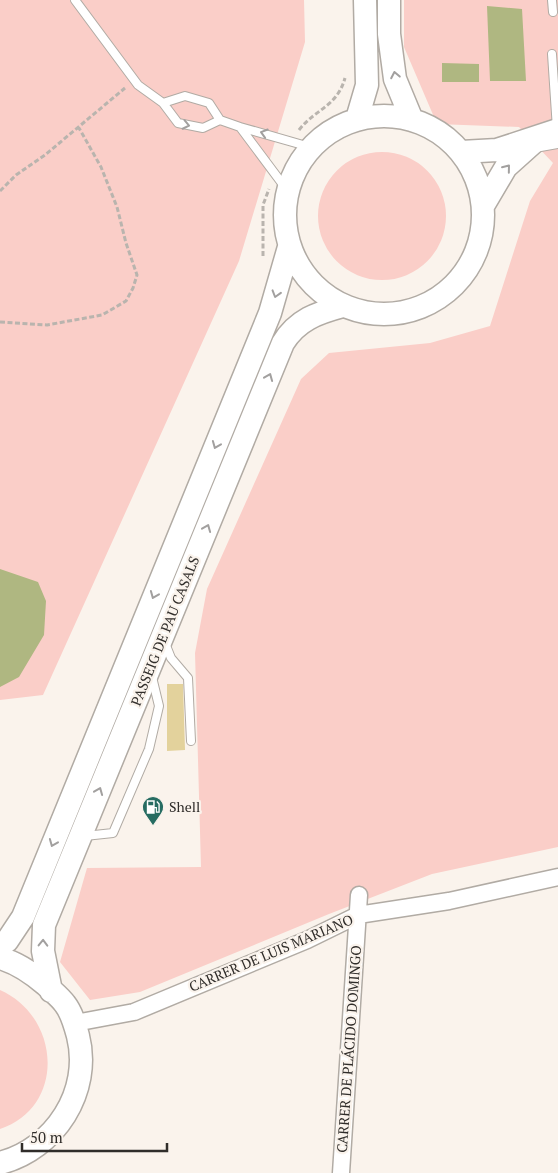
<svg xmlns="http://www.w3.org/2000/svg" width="558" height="1173" font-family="'PT Serif',serif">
	<rect width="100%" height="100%" fill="#faf3ec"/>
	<path fill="#facec8" d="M0,0H304L305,42L239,261L43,695L0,700Z
		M404,0H558V847L432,874L329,914L140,992L90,1000L60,962L87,868L201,867L195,653L207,589L301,379L329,353L430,343L490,326L530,201L553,163L519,127L437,124L404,47Z
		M318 216a64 64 0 1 1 128 0a64 64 0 1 1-128 0Z
		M0,990C61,1017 66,1107 0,1129Z"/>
	<path fill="#afb781" d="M487,6L522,9L526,81H490Z
		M442,63L479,64V82H442Z
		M0,569L38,582L46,601L44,635L19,677L0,687Z"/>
	<path fill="#e3d29c" d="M167,684H183L185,750L167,751Z"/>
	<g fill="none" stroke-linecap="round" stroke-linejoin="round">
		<g stroke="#b1aba4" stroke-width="10">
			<path id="lane" d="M75,0L138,85L163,103
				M552,0L553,12
				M552,54L557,129
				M220,120L203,128L178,123L163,103L185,96L209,103L220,120L240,127
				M535,148L558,144
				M287,190L240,127L310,147
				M165,643L171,658L188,678L191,741
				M85,836L113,833L149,749L159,706L152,677"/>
		</g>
		<g stroke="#b1aba4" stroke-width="19">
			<path id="street" d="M75,1023L134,1012L307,940L358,915L449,901L558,877
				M341,1173L359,895"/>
		</g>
		<g stroke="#b1aba4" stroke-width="25">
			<path id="secondary" d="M389,0V34L395,79L412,120
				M285 215a99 99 0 1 1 198 0a99 99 0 1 1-198 0Z
				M357,119L367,85L365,0
				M461,152L497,150L558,130
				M483,206L506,167L535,141
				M0,945L7,941L23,917L270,313L289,247
				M0,958C18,963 32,973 46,985C52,991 60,997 65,1004C72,1013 75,1025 78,1036C92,1091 55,1149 0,1163
				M51,991L43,951L44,925L283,343C297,320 317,313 343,306"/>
		</g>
		<path stroke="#b9b4ae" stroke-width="3" stroke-dasharray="5 2.5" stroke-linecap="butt" d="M299,130C315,109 337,107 345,78
			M0,191L16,175L45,155L125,88
			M263,256V205L269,189
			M0,322L47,325L102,315L126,301L133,288L137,275L126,243L117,207L101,167L79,128"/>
		<use href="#lane" stroke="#fff" stroke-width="8"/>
		<use href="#street" stroke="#fff" stroke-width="16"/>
		<use href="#secondary" stroke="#fff" stroke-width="22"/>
	</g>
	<defs><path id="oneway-chevron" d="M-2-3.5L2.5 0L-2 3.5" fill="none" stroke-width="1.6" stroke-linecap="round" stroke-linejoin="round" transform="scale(1.25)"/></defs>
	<g stroke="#a2a09f">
		<use href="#oneway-chevron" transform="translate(395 75) rotate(-101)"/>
		<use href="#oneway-chevron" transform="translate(186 125) rotate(12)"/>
		<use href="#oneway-chevron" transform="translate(264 133) rotate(-163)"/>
		<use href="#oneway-chevron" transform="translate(507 168) rotate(-51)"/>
		<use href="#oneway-chevron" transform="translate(276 294) rotate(107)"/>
		<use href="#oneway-chevron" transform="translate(269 377) rotate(-68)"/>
		<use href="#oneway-chevron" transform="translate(216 445) rotate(112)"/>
		<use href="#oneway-chevron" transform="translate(207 528) rotate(-68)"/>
		<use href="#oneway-chevron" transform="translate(154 595) rotate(112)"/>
		<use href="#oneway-chevron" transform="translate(99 791) rotate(-68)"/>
		<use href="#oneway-chevron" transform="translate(53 843) rotate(112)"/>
		<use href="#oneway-chevron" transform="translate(43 943) rotate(-89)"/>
	</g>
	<defs>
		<g id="fuel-pin" transform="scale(1.125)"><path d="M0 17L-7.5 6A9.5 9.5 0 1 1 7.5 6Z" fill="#266c62" stroke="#faf3ec"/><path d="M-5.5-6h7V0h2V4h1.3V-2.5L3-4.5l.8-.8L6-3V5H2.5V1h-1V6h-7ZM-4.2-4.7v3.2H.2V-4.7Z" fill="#fff"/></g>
	</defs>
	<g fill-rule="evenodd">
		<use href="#fuel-pin" x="153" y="807"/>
	</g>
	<g text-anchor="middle" stroke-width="4.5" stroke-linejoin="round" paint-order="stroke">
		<g font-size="14" fill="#302d2a" stroke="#faf3ec">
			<text transform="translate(165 631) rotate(-68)" y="5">PASSEIG DE PAU CASALS</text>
			<text transform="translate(271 953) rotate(-23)" y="5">CARRER DE LUIS MARIANO</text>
			<text transform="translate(349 1049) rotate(-86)" y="5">CARRER DE PLÁCIDO DOMINGO</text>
		</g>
		<g font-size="14" fill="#302d2a" stroke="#faf3ec" text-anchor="start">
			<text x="169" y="812">Shell</text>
		</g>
	</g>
	<path d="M22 1143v8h145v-8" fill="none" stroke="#302d2a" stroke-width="2.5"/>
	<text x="30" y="1143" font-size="15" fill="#302d2a" stroke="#faf3ec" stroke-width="4" paint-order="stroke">50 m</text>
</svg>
